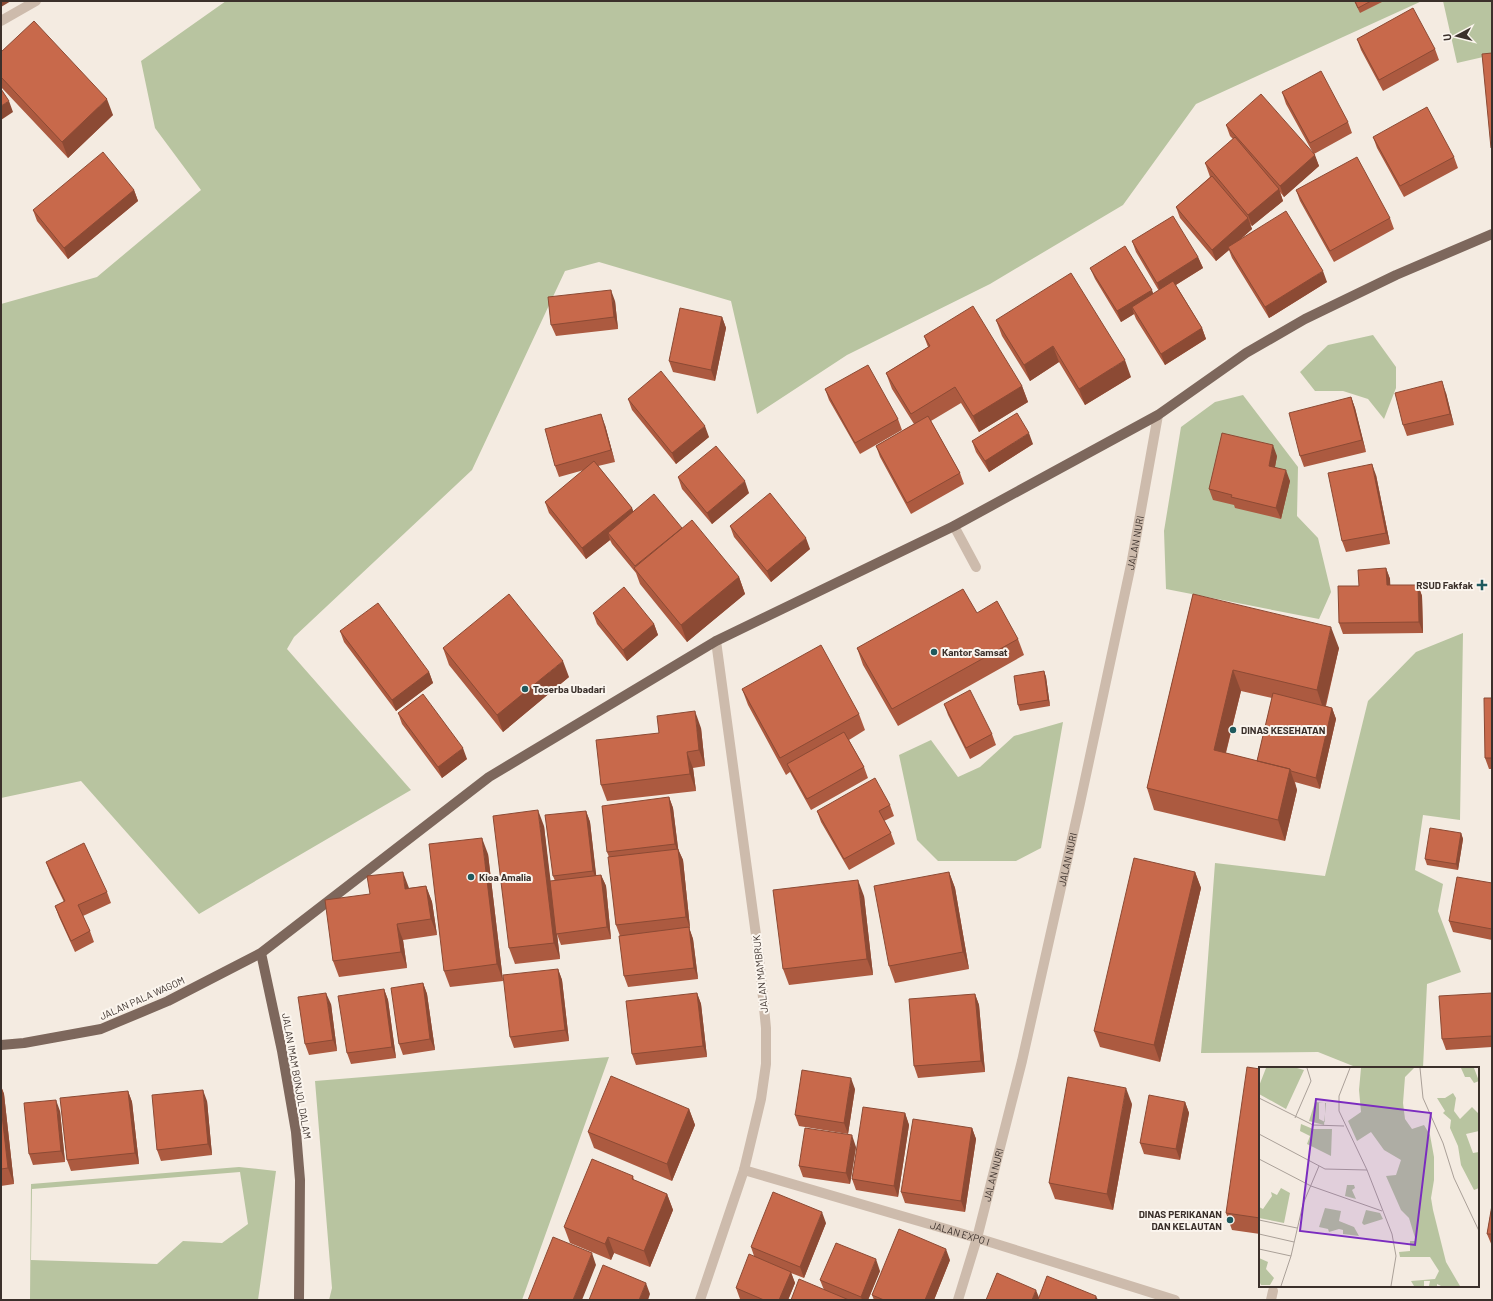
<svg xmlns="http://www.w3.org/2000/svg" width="1493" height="1301" font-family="Barlow,sans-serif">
	<rect width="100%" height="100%" fill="#f4ebe1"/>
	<path fill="#b8c4a0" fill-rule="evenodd" d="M226,1H1422L1196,104L1123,205L990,284L847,355L757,414L731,301L599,262L565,271L472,470L294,637L287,649L411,790L199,914L81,781L1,798V304L97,277L201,190L155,128L141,61Z
		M1443,1H1492V55L1457,63Z
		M1373,335L1396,367V388L1384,419L1368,399L1343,391H1315L1300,372L1328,345Z
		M1243,395L1298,467L1297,516L1318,538L1331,592L1319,619L1166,589L1164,531L1181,427L1215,402Z
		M1463,633L1460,820L1423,815L1415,870L1443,884L1438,911L1461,972L1427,984L1423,1068H1358L1318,1052L1201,1053L1215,863L1325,876L1368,701L1416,652Z
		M1063,722L1041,848L1016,861H938L917,840L899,755L931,740L958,777L980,767L1014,736Z
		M609,1057L522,1300H329L332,1288L315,1081Z
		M239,1167L276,1171L258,1300H30L31,1184ZM240,1172L248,1224L222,1243L183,1241L157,1264L31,1260L32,1189Z"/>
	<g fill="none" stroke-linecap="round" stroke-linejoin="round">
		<g stroke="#cdbbac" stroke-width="10">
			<path d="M1,21L36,1"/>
			<path d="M954,526L976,567"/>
			<path id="s1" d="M744,1170L977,1238L1175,1300"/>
			<path d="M700,1300L744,1170L761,1099L766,1064V1028L759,957L716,641"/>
			<path id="s2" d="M958,1300L977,1238L1022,1061L1080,803L1132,560L1158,415"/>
			<path d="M1271,1300L1273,1291"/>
		</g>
		<path stroke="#7d675c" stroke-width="10" d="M261,953L282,1051L296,1132L300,1180L299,1300
			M1,1045L24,1043L101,1029L168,1001L261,953L489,777L716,641L954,526L1158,415L1246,353L1305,319L1396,275L1492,234"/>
	</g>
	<path fill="#ac5a40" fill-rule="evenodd" d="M1354,1H1384L1360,13Z
		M1357,39L1435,49L1439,60L1383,91L1361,50Z
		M1,52L113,115L68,158L1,87Z
		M1282,92L1348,122L1352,133L1314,154L1319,166L1284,197L1280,192L1283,201L1252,226L1250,224L1252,229L1241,239L1327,282L1269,318L1232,258L1229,250L1216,261L1180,218L1176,207L1210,177L1209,174L1205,163L1233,139L1230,136L1226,125L1313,153L1286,104Z
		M1373,137L1454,157L1458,168L1404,197L1377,148Z
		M134,190L138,201L68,259L37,221L33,210Z
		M1296,190L1390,218L1394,229L1334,262L1300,201Z
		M1132,241L1198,257L1203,268L1176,285L1202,328L1206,339L1165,365L1136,319L1134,314L1121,322L1095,279L1090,268L1154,294L1159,291L1136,252Z
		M615,301L618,329L556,336L551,325Z
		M722,317L726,328L715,381L673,372L669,361Z
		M996,320L1131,377L1085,405L1059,362L1030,381L1002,336Z
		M924,336L1022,386L1028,402L979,432L961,403L931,421L960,473L964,484L911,514L880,457L876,446L914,424L892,389L886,373L928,347Z
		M825,389L898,419L902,430L860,454L829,400Z
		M1446,393L1454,425L1407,436L1403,425Z
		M1351,397L1355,408L1366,452L1304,467L1300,456Z
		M628,399L709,437L676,464L632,410Z
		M605,425L615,462L598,466L632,508L633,511L682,528L739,577L745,594L687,642L640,584L636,573L612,544L610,540L586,559L549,513L545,502L584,470L559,477L555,466Z
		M972,441L1033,444L989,472L976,452Z
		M1277,456L1275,467L1290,481L1281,519L1235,508L1234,505L1213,500L1209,489Z
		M1376,475L1390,544L1346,552L1342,541Z
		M678,477L749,493L712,524L682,489Z
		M730,526L810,549L771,582L734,537Z
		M1386,568L1390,579V585H1418L1422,596L1423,633L1343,634L1339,623L1359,586Z
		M1193,594L1339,648L1326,706L1332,708L1336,719L1320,789L1295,782L1297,790L1285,841L1154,810L1147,788ZM1241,691L1272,698L1257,761L1226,753Z
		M593,613L654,624L658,635L627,661L597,624Z
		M977,613L1018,639L1024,655L898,726L863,665L857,648Z
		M340,631L429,672L433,683L396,711L344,642Z
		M443,648L569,677L503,732L449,665Z
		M1044,671L1046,677L1050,706L1020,711L1018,705Z
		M742,689L859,714L865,730L849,740L864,767L868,778L811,810L790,772L786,775L748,705Z
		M1492,698V769H1489L1485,758Z
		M944,704L992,734L996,745L970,759L948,715Z
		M398,713L467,759L442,778L402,724Z
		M701,728L705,766L693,768L696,791L607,801L601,785Z
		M669,797L673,808L678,849L683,860L690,928H689L693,939L698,979L628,987L624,976L620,936L616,925L609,857L607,852Z
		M890,805L894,816L884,821L891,833L895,844L849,870L821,822L817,811Z
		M586,811L590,822L596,876L601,875L606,886L611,939L561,945L557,934L560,959L515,964L509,948L544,826L550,881H555L553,876Z
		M1461,833L1463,839L1458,870L1427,865L1425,859Z
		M488,854L503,981L450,987L444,971Z
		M46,862L107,892L111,903L83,916L90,931L94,942L75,952L59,917L55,906L64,902L50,873Z
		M949,872L955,888L969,969L895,983L889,966Z
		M1195,872L1201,888L1160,1062L1100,1047L1094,1031Z
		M1492,883V940L1453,932L1449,921Z
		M426,886L432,902L437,935L403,940L407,968L339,977L333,961L409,888Z
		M864,896L873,975L789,985L783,969Z
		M558,969L562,980L569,1041L514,1048L510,1037Z
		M423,983L427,994L435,1050L403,1055L399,1044Z
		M384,989L388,1000L396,1058L351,1064L347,1053Z
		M697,993L701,1004L707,1057L636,1065L632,1054Z
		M1492,993V1047L1446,1050L1442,1039Z
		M975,994L979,1005L985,1072L918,1078L914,1066Z
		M331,1004L337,1051L309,1055L305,1044Z
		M1260,1069V1234L1232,1230L1226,1213Z
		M1,1086L4,1094L14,1184L1,1186Z
		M855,1089L848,1134L799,1126L795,1115Z
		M128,1091L132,1102L139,1164L71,1171L67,1160Z
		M207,1101L212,1155L161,1161L157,1150Z
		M1185,1102L1189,1113L1180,1160L1144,1154L1140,1143Z
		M1132,1104L1113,1210L1055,1199L1049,1183Z
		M689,1109L695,1125L672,1181L594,1148L588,1132Z
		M60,1111L65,1162L33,1165L29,1154Z
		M905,1113L909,1125L898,1197L856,1190L852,1179Z
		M972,1128L976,1139L965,1212L905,1203L901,1192Z
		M856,1147L850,1184L803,1177L799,1166Z
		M633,1176L634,1180L667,1194L673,1210L650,1267L614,1253L611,1260L570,1243L564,1227Z
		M1492,1205V1246L1487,1234Z
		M826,1223L804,1278L791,1273L795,1283L788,1300H741L740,1299L736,1288L754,1256L751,1247Z
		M950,1260L934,1300H874L872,1295Z
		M880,1271L868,1300H791L824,1290L820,1280Z"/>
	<path fill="#8c4a34" d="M1,1H11L1,7Z
		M107,99L113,115L68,158L62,142Z
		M9,101L13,112L1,120V106Z
		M1315,155L1319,166L1284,197L1280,186Z
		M1279,189L1283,201L1252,226L1248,215Z
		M134,190L138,201L68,259L64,248Z
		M1248,218L1252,229L1229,249L1228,247L1229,250L1216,261L1212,250Z
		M1198,257L1203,268L1161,294L1157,283Z
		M1323,271L1327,282L1269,318L1265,307Z
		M611,290L615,301L618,329L614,317Z
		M1152,290L1156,301L1132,307L1134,314L1121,322L1117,311Z
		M722,317L726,328L715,381L711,370Z
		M1202,328L1206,339L1165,365L1161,354Z
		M1053,346L1059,362L1030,381L1024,365Z
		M1125,360L1131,377L1085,405L1079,389Z
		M1442,381L1446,393L1454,425L1450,414Z
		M1022,386L1028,402L979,432L973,416Z
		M1351,397L1355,408L1366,452L1362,440Z
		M601,414L605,425L615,462L611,450Z
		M705,426L709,437L676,464L672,453Z
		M1029,433L1033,444L989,472L985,461Z
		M1273,445L1277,456L1273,477L1269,466Z
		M1372,464L1376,475L1390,544L1386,533Z
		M1286,470L1290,481L1281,519L1276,508Z
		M745,481L749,493L712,524L707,513Z
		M632,508L636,519L608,533L610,540L586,559L582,548Z
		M806,538L810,549L771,582L767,571Z
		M1386,568L1390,579L1391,597L1387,585Z
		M739,577L745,594L687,642L681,625Z
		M1418,585L1422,596L1423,633L1419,622Z
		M654,624L658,635L627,661L623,650Z
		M1331,627L1339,648L1324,711L1317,690Z
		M563,661L569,677L503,732L497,715Z
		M1233,670L1241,691L1221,771L1214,750Z
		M1044,671L1046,677L1050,706L1048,700Z
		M429,672L433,683L396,711L392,700Z
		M1332,708L1336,719L1320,789L1316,778Z
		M695,711L701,728L705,766L699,750Z
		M463,748L467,759L442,778L438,767Z
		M687,752L693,768L696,791L690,774Z
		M1290,769L1297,790L1285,841L1278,820Z
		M669,797L673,808L679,855L675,844Z
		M538,810L544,826L560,959L554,943Z
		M586,811L590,822L597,882L593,871Z
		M1461,833L1463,839L1458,870L1456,864Z
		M482,838L488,854L503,981L497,964Z
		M678,849L683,860L690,928L686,917Z
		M403,872L409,888L411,905L405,889Z
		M949,872L955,888L969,969L963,952Z
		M1195,872L1201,888L1160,1062L1154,1045Z
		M601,875L606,886L611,939L607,927Z
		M858,880L864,896L873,975L867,959Z
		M426,886L432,902L437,935L431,919Z
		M397,924L403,940L407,968L401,952Z
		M689,927L693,939L698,979L694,968Z
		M558,969L562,980L569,1041L565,1030Z
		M423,983L427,994L435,1050L430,1039Z
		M384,989L388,1000L396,1058L392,1047Z
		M326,993L331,1004L337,1051L333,1040Z
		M697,993L701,1004L707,1057L703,1046Z
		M975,994L979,1005L985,1072L981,1061Z
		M851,1078L855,1089L848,1134L844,1123Z
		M1,1086L4,1094L14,1184L8,1168L1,1106Z
		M1126,1088L1132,1104L1113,1210L1107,1194Z
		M203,1090L207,1101L212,1155L208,1144Z
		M128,1091L132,1102L139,1164L135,1153Z
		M56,1100L60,1111L65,1162L61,1151Z
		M1185,1102L1189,1113L1180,1160L1176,1149Z
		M689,1109L695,1125L672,1181L667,1164Z
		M905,1113L909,1125L898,1197L894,1186Z
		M972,1128L976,1139L965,1212L961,1201Z
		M852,1135L856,1147L850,1184L846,1173Z
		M667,1194L673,1210L650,1267L644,1251Z
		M822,1212L826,1223L804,1278L800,1267Z
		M608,1237L614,1253L611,1260L605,1244Z
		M946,1249L950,1260L934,1300H925Z
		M592,1253L596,1265L582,1300H573Z
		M876,1259L880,1271L868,1300H862L861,1297Z
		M791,1272L795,1283L788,1300H779Z
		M646,1283L650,1294L648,1300H639Z
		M1036,1290L1040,1300H1032Z
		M1096,1296L1098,1300H1095Z"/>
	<path fill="#c8694b" stroke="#8c4a34" d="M1355,1H1371L1358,8Z
		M1413,8L1435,49L1379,80L1357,39Z
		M34,21L107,99L62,142L1,77V52Z
		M1492,53V147L1491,148L1482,54Z
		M1321,71L1348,122L1310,143L1282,92Z
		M1,89L9,101L1,106Z
		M1261,94L1315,155L1280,186L1226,125Z
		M1427,107L1454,157L1400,186L1373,137Z
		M1235,137L1279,189L1248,215L1205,163Z
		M103,152L134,190L64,248L33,210Z
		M1357,157L1390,218L1330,251L1296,190Z
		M1212,176L1248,218L1212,250L1176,207Z
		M1286,211L1323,271L1265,307L1228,247Z
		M1173,216L1198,257L1157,283L1132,241Z
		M1125,246L1152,290L1117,311L1090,268Z
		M1071,273L1125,360L1079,389L1053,346L1024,365L996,320Z
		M1173,281L1202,328L1161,354L1132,307Z
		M611,290L614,317L551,325L548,297Z
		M973,306L1022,386L973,416L955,387L911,414L886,373L930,346L924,336Z
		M680,308L722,317L711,370L669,361Z
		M868,365L898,419L855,443L825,389Z
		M661,371L705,426L672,453L628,399Z
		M1442,381L1450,414L1403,425L1395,393Z
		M1351,397L1362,440L1300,456L1289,413Z
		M1017,413L1029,433L985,461L972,441Z
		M601,414L611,450L555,466L545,429Z
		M928,416L960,473L907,503L876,446Z
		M1222,433L1273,445L1269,466L1286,470L1276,508L1231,497L1232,495L1209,489Z
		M716,446L745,481L707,513L678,477Z
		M594,461L632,508L582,548L545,502Z
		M1372,464L1386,533L1342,541L1328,473Z
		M770,493L806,538L767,571L730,526Z
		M654,494L682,528L635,566L608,533Z
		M692,520L739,577L681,625L634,568Z
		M1386,568L1387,585H1418L1419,622L1339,623L1338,586H1359L1358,570Z
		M624,587L654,624L623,650L593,613Z
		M963,589L977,613L997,601L1018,639L892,709L857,648Z
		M509,594L563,661L497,715L443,648Z
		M1193,594L1331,627L1317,690L1233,670L1214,750L1290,769L1278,820L1147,788Z
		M378,603L429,672L392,700L340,631Z
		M821,645L859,714L780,758L742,689Z
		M1044,671L1048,700L1018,705L1014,676Z
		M970,690L992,734L966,748L944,704Z
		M1273,693L1332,708L1316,778L1291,771L1290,769L1257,761Z
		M423,694L463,748L438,767L398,713Z
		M1484,698H1492V758H1485Z
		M695,711L699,750L687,752L690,774L601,785L596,740L659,733L657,716Z
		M844,732L864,767L807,799L787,764Z
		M875,778L890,805L879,811L891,833L844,859L817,811Z
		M669,797L675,844L607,852L602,806Z
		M538,810L554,943L509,948L493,816Z
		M586,811L593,871L553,876L545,815Z
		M1430,828L1461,833L1456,864L1425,859Z
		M482,838L497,964L444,971L429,844Z
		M84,843L107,892L78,905L90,931L71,941L55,906L65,901L46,862Z
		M678,849L686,917L616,925L608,857Z
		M1134,858L1195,872L1154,1045L1094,1031Z
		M403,872L405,889L426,886L431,919L397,924L401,952L333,961L325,900L370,894L367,876Z
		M949,872L963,952L889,966L874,886Z
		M601,875L607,927L556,934L550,881Z
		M1457,877L1492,883V929L1449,921Z
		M858,880L867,959L783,969L773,890Z
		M689,927L694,968L624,976L619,936Z
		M558,969L565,1030L510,1037L503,975Z
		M423,983L430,1039L399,1044L391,988Z
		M384,989L392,1047L347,1053L338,996Z
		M326,993L333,1040L305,1044L298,997Z
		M697,993L703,1046L632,1054L626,1001Z
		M1492,993V1036L1442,1039L1439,996Z
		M975,994L981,1061L914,1066L909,999Z
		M1247,1067L1260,1069V1218L1226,1213Z
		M802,1070L851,1078L844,1123L795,1115Z
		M611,1076L689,1109L667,1164L588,1132Z
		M1068,1077L1126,1088L1107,1194L1049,1183Z
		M203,1090L208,1144L157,1150L152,1095Z
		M128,1091L135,1153L67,1160L60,1098Z
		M1149,1095L1185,1102L1176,1149L1140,1143Z
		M56,1100L61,1151L29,1154L24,1103Z
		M1,1106L8,1168L1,1169Z
		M863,1107L905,1113L894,1186L852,1179Z
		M913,1119L972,1128L961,1201L901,1192Z
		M805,1128L852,1135L846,1173L799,1166Z
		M592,1159L633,1176L632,1179L667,1194L644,1251L608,1237L605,1244L564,1227Z
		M773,1192L822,1212L800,1267L751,1247Z
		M1492,1205V1234H1487Z
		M899,1229L946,1249L925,1300H884L872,1295Z
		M553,1237L592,1253L573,1300H528Z
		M836,1243L876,1259L861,1297L820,1280Z
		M749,1254L791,1272L779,1300H764L736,1288Z
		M603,1265L646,1283L639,1300H589Z
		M997,1273L1036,1290L1032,1300H986Z
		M1047,1276L1096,1296L1095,1300H1038Z
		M799,1279L849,1300H791Z"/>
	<g fill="#1f5a5e" stroke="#fbf5ee" stroke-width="1.5">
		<path d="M1480 579h4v4h4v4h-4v4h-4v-4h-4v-4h4z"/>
		<circle cx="934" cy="652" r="4"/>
		<circle cx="525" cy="689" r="4"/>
		<circle cx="1233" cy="730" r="4"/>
		<circle cx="471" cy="877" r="4"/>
		<circle cx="1230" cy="1220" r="4"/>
	</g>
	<g text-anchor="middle" stroke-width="4" stroke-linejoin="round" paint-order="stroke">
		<g font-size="10" fill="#3b302b" stroke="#fbf5ee">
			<text dy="4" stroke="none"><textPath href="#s2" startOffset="778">JALAN NURI</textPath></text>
			<text dy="4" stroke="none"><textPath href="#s2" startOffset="454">JALAN NURI</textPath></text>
			<text transform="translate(760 974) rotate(-96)" y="4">JALAN MAMBRUK</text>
			<text transform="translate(142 998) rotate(-24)" y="4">JALAN PALA WAGOM</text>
			<text transform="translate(297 1076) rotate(80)" y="4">JALAN IMAM BONJOL DALAM</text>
			<text dy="4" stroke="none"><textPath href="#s2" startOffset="130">JALAN NURI</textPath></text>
			<text dy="4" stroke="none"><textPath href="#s1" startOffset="225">JALAN EXPO I</textPath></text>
		</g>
		<g font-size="10" font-weight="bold" fill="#3b302b" stroke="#fbf5ee" text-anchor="start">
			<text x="1473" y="589" text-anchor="end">RSUD Fakfak</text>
			<text x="942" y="656">Kantor Samsat</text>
			<text x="533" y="693">Toserba Ubadari</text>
			<text x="1241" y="734">DINAS KESEHATAN</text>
			<text x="479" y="881">Kioa Amalia</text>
			<text x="1222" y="1218" text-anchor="end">DINAS PERIKANAN<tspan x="1222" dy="12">DAN KELAUTAN</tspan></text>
		</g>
	</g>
	<g transform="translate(1259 1067)">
		<rect width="220" height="220" fill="#f4ebe1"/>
		<path d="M7,1H38L45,3L27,42L0,27V19ZM102,1H155L146,10L144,36L146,52L153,62L165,58L171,68L175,90V113L172,131L174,143L187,195L201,219H182L178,217V219H170L171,214H165V219H155L152,214L176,212L180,204L171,190H141L140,185L151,184V174H157L150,151L142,143L127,109L137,108L142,93L125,83L112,65L98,74L89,54L102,45L100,23ZM202,1H215L220,14L215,16L211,10H206ZM194,26L197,31L195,44L201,52L213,40L220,47V64L207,67L214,86L220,85V121L215,123L202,98L199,79L191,61L192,53L184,46L186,44L178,31H186ZM56,35L67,36L65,58L50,54ZM60,35L66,36V55L60,52ZM42,57L54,62H73L72,89L48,77L51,69L41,64ZM88,118H95L96,121L93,123L97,132L86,129ZM22,121L31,126L25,156L0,151V140L4,142L13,129L12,125L18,128ZM66,141L82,144L80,154L95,160L100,169L84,167V163L80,162L70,165L69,162L60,160ZM107,143L121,146L124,152L105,158L103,156ZM0,191L9,195L7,202L15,211L11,218H2L0,214Z" fill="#b8c4a0" fill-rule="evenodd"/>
		<path fill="none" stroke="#aaa098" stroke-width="1" d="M91,1L80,29V44L108,103L133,167L137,189L132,219M161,1L164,31L184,76L195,111L220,164M0,31L54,58L85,59M36,51L52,14L48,1M0,67L66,102L108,103M0,92L52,119L123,144M0,153L38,161M0,167L35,175M0,182L32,189M22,219L32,189L44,137L60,99"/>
		<path fill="#7b2cbf" fill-opacity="0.15" stroke="#7b2cbf" stroke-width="2" d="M57,32L172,46L156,178L41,164Z"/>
		<rect width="220" height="220" fill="none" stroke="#3b302b" stroke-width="2"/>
	</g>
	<rect width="1493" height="1301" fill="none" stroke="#3b302b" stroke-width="4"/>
	<g transform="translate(1457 36) rotate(263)" stroke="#fbf5ee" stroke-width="3" paint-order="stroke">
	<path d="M0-3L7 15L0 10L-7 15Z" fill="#3b302b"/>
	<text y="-6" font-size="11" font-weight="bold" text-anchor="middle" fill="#3b302b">U</text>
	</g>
</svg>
